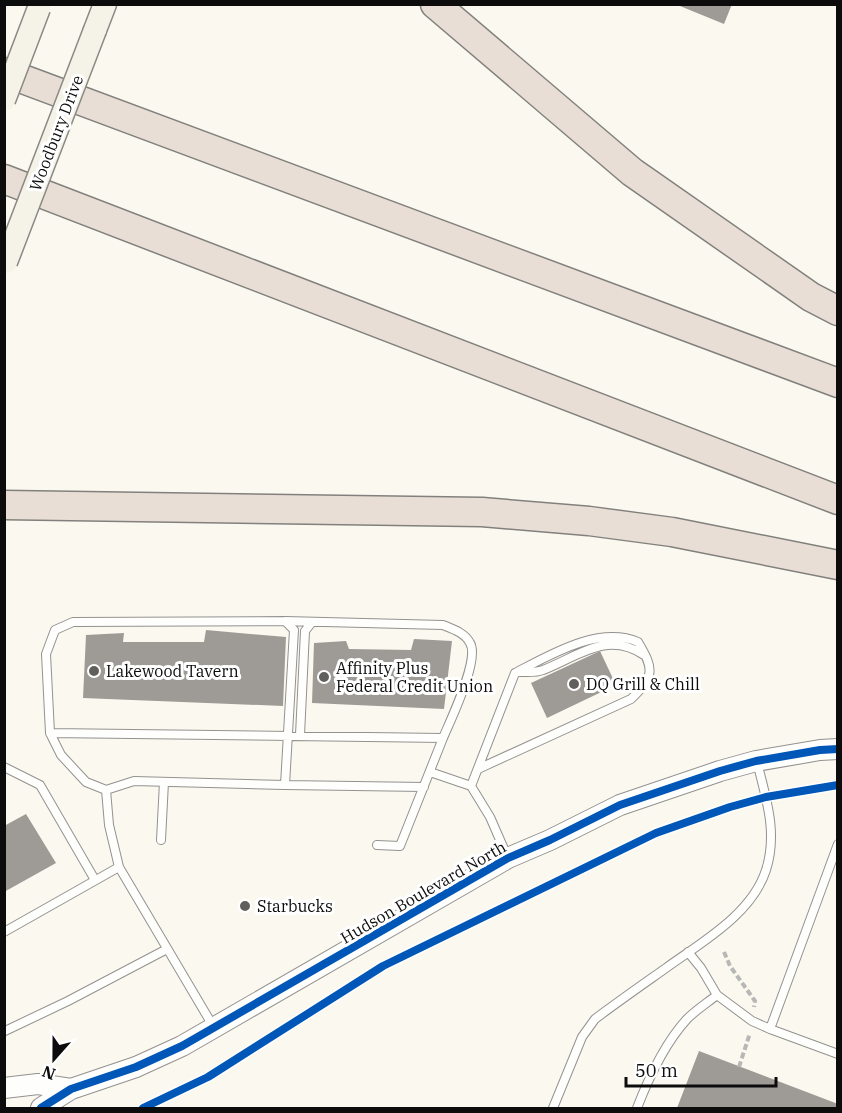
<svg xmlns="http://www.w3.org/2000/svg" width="842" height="1113" font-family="'IBM Plex Serif',serif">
	<rect width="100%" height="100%" fill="#fbf8f0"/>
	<path fill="#9e9b96" d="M675,4H732L724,24Z
		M206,630L286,637L283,706L83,698L86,635L124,633L123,642H204Z
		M414,639L452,641L444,709L312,703L314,643L346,641L349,649L411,650Z
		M600,651L616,685L547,718L531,683Z
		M26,814L56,863L4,892V826Z
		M699,1051L838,1104V1108H677Z"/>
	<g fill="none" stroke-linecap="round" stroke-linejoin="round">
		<g stroke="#94928f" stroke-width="10">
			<path id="service" d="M285,621L443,625C453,629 465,633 470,643C480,659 451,719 443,738
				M520,672C527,672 536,673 543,670C577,657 607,630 644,655
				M50,733L443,738L400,846L377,845
				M300,735L305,631L312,622
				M4,767L40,785L95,880
				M430,772L471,786L490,817L507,856
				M285,785L424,787
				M471,786L515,673C550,655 599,625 638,642C654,669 655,676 631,699L478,769
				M106,790L86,782L61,755L50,733L46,654L55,630L73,622L285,621L294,630L285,785L134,781L106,790L109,825L119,867
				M161,840L164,782
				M4,932L119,867L213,1026
				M688,952L701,968L717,995L752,1021L770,1029L838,844
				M770,1029L838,1054
				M5,1031L68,1001L167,949
				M553,1108L582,1037L595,1019C619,1001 642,985 666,968C702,942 752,914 766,870C778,833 766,798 757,762
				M637,1108C649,1077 664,1044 687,1019C696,1010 707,1003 717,995"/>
		</g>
		<g stroke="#94928f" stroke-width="22">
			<path id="tertiary" d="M4,1088L38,1084L71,1089
				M41,1108L71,1089L136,1067L182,1046L508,858L550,840L620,805L720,771L756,761L820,750L838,749"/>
		</g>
		<g stroke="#8a8985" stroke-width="25">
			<path id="secondary" d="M95,30L105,4"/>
		</g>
		<g stroke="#81807c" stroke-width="31">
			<path id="motorway" d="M435,4L632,172L811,297L838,311
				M4,72L838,383
				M4,179L838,500
				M4,505L482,512L589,521L672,532L838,565"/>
		</g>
		<path stroke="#b7b7b5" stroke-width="4" stroke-dasharray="6 3" stroke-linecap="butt" d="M724,952L730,966L755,1001L754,1007
			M739,1067L750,1033"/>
		<use href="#service" stroke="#fefefd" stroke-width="8"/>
		<use href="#tertiary" stroke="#fefefd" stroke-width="20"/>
		<use href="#secondary" stroke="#f5f3e8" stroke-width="22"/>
		<use href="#motorway" stroke="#e9ded5" stroke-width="28"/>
		<g stroke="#8a8985" stroke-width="25" stroke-linecap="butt">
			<path id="secondary-bridge" d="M4,100L39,8
				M6,262L95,30"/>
		</g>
		<use href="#secondary-bridge" stroke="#f5f3e8" stroke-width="22"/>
		<g stroke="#fff" stroke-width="11">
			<path id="cycleway" d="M41,1108L71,1089L136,1067L182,1046L508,858L550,840L620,805L720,771L756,761L820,750L838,749
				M143,1108L208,1077L383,966L656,833L730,807L766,797L838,785"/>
		</g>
		<use href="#cycleway" stroke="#0057b8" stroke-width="8"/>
	</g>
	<g fill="#605f5c" stroke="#fff" stroke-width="2">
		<circle cx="94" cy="671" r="6"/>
		<circle cx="324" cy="677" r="6"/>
		<circle cx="574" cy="684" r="6"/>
		<circle cx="245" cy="906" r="6"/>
	</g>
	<g text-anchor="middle" stroke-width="6" stroke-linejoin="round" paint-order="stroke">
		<g font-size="16" fill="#0c0c0c" stroke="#fff">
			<text transform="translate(56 133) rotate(-69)" y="6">Woodbury Drive</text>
			<text transform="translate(423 892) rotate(-30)" y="6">Hudson Boulevard North</text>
		</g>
		<g font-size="16" fill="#0c0c0c" stroke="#fff" text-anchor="start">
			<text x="336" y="674">Affinity Plus<tspan x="336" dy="18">Federal Credit Union</tspan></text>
			<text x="106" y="677">Lakewood Tavern</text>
			<text x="586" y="690">DQ Grill &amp; Chill</text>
			<text x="257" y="912">Starbucks</text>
		</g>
	</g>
	<rect width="842" height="1113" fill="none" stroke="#0c0c0c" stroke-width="12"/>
	<g transform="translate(54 1059) rotate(201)" stroke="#ffffff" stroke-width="4.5" paint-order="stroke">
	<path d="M0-4.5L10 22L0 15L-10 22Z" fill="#0c0c0c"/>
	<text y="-9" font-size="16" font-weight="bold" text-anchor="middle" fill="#0c0c0c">N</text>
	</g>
	<path d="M626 1077v9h150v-9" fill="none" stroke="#0c0c0c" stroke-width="3"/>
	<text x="635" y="1077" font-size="18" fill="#0c0c0c" stroke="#ffffff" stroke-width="4.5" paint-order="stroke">50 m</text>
</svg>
